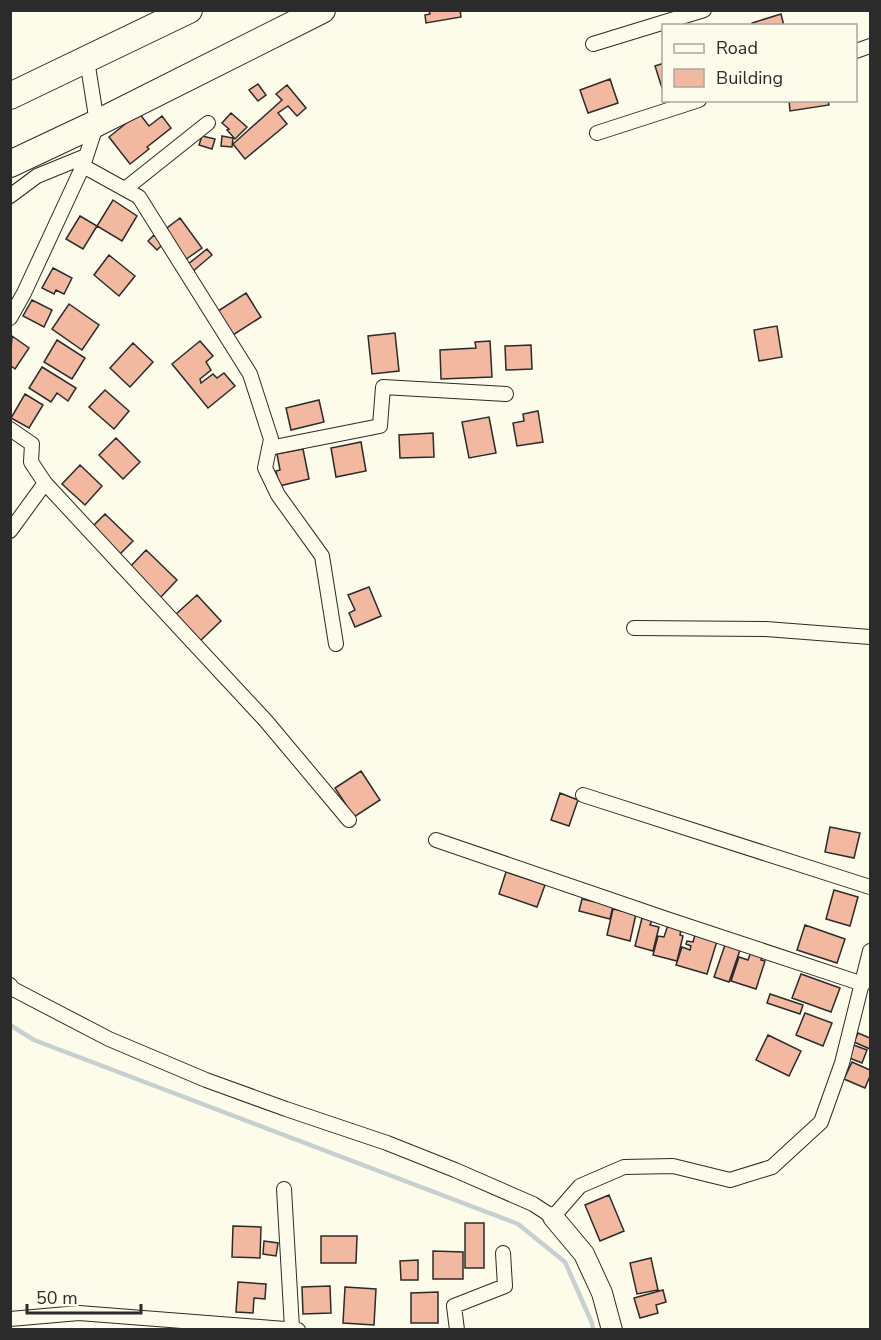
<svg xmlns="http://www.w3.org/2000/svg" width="881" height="1340" font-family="'Nunito Sans',sans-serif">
	<rect width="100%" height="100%" fill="#fdfbea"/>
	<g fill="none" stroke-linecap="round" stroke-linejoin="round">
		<path stroke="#c7d0d0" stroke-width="4.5" d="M10,1025L34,1040L518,1224L565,1262L592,1323L593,1330"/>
	</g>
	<path fill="#f2b8a0" stroke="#2b2b2b" stroke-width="1.5" d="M429,10H460L461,17L426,23L425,15L430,14Z
		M781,14L784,26H752V23Z
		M664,63V91H663L655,66Z
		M610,79L618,103L588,113L580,90Z
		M258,84L266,95L258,101L249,90Z
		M287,85L306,108L297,116L288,106L278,113L287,124L245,159L233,144L282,100L276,94Z
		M789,100H828L829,105L790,111Z
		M139,113L149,126L162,116L171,128L147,147L149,149L130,164L109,137Z
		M231,113L247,127L235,139L227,130L229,129L222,123Z
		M202,136L215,139L212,149L199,145Z
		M222,136L233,138L232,147L221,146Z
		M113,200L137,216L122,241L97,226Z
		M80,216L97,226L83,249L66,239Z
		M180,218L202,248L185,260L163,231Z
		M154,235L163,244L157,250L148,241Z
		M207,249L212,255L192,272L187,265Z
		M109,255L135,276L119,296L94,275Z
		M53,268L72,278L64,294L56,290L54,294L42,288Z
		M246,293L261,317L233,335L218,311Z
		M32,300L52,310L44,327L23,316Z
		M69,304L99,325L82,350L52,329Z
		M777,326L782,357L759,361L754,330Z
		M395,333L399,371L372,374L368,336Z
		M12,336L29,348L15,369L10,365Z
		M57,340L85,358L72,379L44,362Z
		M200,341L213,356L206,362L211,370L200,379L201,383L213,374L217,378L224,373L235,386L208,408L172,364Z
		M490,341L492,377L441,379L440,350L476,348L475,342Z
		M133,343L153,362L130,387L110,368Z
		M531,345L532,369L506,370L505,346Z
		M42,367L76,388L68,401L57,393L51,402L29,388Z
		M105,390L129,411L114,429L89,407Z
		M25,394L43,405L29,428L11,418Z
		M319,400L324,422L291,430L286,408Z
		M538,411L543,442L517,446L513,423L524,421L523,414Z
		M489,417L496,453L469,458L462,422Z
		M433,433L434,457L400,458L399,435Z
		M116,438L140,462L123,479L99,455Z
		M361,442L366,471L336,477L331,448Z
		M303,449L309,479L279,486L276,471L280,470L277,454Z
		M80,465L102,486L85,505L62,484Z
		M105,514L133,541L119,555L91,528Z
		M146,550L177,580L160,598L129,568Z
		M369,587L381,616L355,627L349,613L355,610L348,595Z
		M197,595L221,621L200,641L175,615Z
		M361,771L380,800L354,817L335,788Z
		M560,793L578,800L569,826L551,820Z
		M830,827L860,833L854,858L825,852Z
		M506,872L545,885L537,907L499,894Z
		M834,890L858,897L850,926L826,919Z
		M597,898L613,906L610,919L579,911L582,899L596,902Z
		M613,909L636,914L630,941L607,935Z
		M642,918L652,920L650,925L659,927L653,951L635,946Z
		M669,922L682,925L680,935L683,936L677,961L653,955L658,936L664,937Z
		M805,925L845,939L837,963L797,950Z
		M695,935L717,941L707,974L676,965L682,947L690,950L691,946L686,944L687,941L693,942Z
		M725,945L740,950L729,982L714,977Z
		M752,949L763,953L761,960L765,961L756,989L731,981L739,957L748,960Z
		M801,974L840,988L831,1012L792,998Z
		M770,994L803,1005L800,1014L767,1003Z
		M805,1013L832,1023L823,1046L796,1035Z
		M858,1033L870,1038V1049L854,1042Z
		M768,1035L801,1051L789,1076L756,1060Z
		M851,1044L867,1050L862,1063L847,1057Z
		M852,1062L870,1070V1076L865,1088L844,1079Z
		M609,1195L624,1231L600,1241L585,1205Z
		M465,1223H484V1268H465Z
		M233,1226L261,1227L260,1258L232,1257Z
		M321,1236H357L356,1263H321Z
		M264,1241L278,1243L276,1256L263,1254Z
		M433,1251L463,1252V1279H433Z
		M651,1258L658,1290L637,1294L630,1263Z
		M418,1260V1280H401L400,1261Z
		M238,1282L266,1284L265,1299L254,1298L253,1313L236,1312Z
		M330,1286L331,1313L303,1314L302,1287Z
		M345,1287L376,1289L374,1325L343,1323Z
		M663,1290L666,1302L656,1305L658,1313L640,1318L634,1298Z
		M438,1292V1323H411V1293Z"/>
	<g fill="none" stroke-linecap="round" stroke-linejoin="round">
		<g stroke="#2b2b2b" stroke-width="16">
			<path id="street" d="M593,44L704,10
				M856,51L870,46
				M597,133L699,100
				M83,166L139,197L250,374L271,439L265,468L278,495L322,556L336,644
				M125,189L208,123
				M10,196L37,176L86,156
				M10,318L24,293L83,166L97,123L87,60
				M10,429L32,444L31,462L45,483L266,721L349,820
				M269,448L380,426L383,387L506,394
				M10,531L45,483
				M634,628L766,629L870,637
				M583,795L870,887
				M436,840L667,919L863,984
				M10,985L13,989L109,1039L206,1080L286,1109L387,1143L455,1170L533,1204L553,1217L580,1186L624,1167L673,1166L730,1180L772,1167L821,1122L842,1063L870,951
				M284,1189L292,1328
				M10,1319L79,1313L298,1330
				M457,1330L454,1306L505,1286L503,1253"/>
		</g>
		<g stroke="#2b2b2b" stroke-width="22">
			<path id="secondary" d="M553,1217L584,1254L602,1293L612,1330"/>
		</g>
		<g stroke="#2b2b2b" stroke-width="28">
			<path id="highway" d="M10,96L189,10
				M10,164L97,123L322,10"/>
		</g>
		<use href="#street" stroke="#fdfbea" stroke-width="14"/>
		<use href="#secondary" stroke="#fdfbea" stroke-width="20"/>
		<use href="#highway" stroke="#fdfbea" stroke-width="26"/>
	</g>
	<rect width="881" height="1340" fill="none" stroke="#2b2b2b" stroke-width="24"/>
	<rect x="662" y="24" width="195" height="78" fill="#fdfbea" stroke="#a9a89e" stroke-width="1.5"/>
	<rect x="674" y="44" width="30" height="9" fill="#fdfbea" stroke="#a9a89e" stroke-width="1.5"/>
	<text x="716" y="54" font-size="18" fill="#2b2b2b">Road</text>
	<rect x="674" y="69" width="30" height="18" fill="#f2b8a0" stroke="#a9a89e" stroke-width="1.5"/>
	<text x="716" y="84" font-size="18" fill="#2b2b2b">Building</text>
	<path d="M27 1304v9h114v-9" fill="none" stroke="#2b2b2b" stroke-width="3"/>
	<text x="36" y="1304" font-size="18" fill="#2b2b2b" stroke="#fdfbea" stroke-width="4.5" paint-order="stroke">50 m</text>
</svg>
